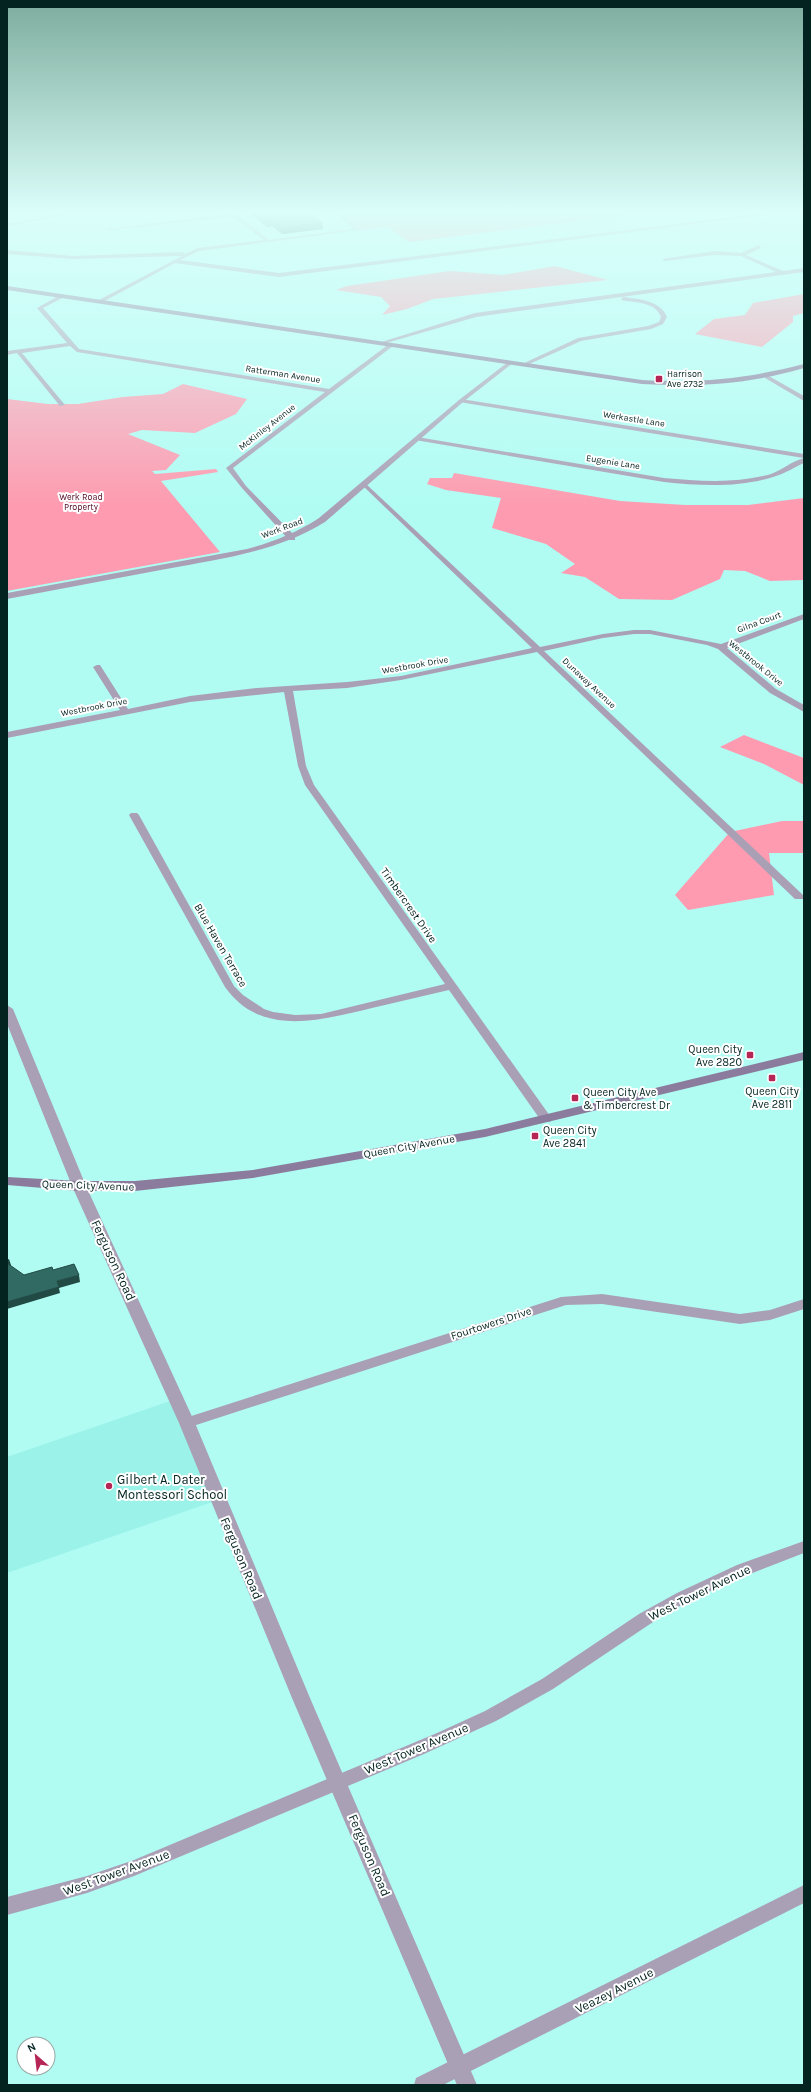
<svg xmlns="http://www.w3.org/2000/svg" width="811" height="2092" font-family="Karla,sans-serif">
	<rect width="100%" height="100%" fill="#b0fcf3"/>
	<path fill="#9af2e8" d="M176,1399L218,1500L7,1573V1457Z"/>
	<path fill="#fe9bb0" d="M338,213H644L409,242L388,227L355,231L357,230Z
		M555,266L608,280L433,299L407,309L382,315L390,306L381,297L336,290L347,286L450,271L503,275Z
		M804,294V313L793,316V322L762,347L695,334L714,319L745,315L753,303Z
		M183,384L247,399L236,414L195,433L142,430L128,434L180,455L166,470L152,471L155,474L216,469L218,472L161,481L220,552L7,591V399L48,404H78L123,397L163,394Z
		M454,473L620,501L685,505H748L804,498V580L770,581L745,571L724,570L720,579L672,600L619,599L585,577L561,573L575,564L546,544L492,528L501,498L446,490L427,484L430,478H452Z
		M744,735L804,758V785L764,764L720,747Z
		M782,821H804V853H769L774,895L688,910L675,895L730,832Z"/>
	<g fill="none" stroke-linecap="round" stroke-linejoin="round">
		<path fill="#aaa0b6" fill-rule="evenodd" d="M65,213H78L7,226V224Z
			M235,213L269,240L353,229L336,213H341L359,230L199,251L180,260L279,273L765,213H782L279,277L175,263L101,303L99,300L182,256L73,259L7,254V250L73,256L183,252L185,254L198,248L264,240L233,217L109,230L107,229Z
			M759,245L761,248L746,255L783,271L804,268V272L476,317L383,344L378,343L475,313L776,272L741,256L715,255L665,261L662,259L715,251L741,253Z
			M62,294L64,297L43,308L79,349L329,389L389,344H393V346L233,468L246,486L295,536V540H289L242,488L226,468L325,392L77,352L70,346L22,353L65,405L60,406L17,353L7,355V351L67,343L37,308Z
			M623,297C639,299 660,300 667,317L663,324L651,329L581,341L525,366L520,365L578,338L648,326L659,322L661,317C655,301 635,303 621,300Z
			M767,375L804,396V401L765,378V376Z
			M461,399L804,454V458L459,402L458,401Z
			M417,437L664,478C699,481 737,484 771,474C782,470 792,461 804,458V463C795,467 786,473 776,476C741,488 701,486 664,482L415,440V438Z
			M365,483L540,647L603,634L634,630H650L721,644L804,614V619L727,648L776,689L804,705V712L770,693L718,649L707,645L650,634H634L603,638L544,651L803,895L804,897L803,899H795L537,652L401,680L347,688L293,691L306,766L314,785L550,1116L552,1119L550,1122H542L449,990C423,996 398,1002 372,1008C321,1020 261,1038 225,987L129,815L131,813H137L139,815L234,986L243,995L264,1009L273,1012L295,1015L321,1014L445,984L305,785L298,766L284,692L190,702L7,738V732L120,710L93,667L97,665H100L128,709L190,696L257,688L347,682L401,676L532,648L363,486L362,485Z
			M602,1294L740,1314L770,1310L804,1299V1309L770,1320L740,1324L602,1304L566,1305L187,1428L182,1427L180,1423L182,1419L561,1297Z
			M804,1541V1553L727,1583L668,1612L553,1689L496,1721L424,1754L134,1876L87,1893L7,1915V1897L87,1876L134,1860L437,1733L485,1711L542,1679L639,1614L677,1593L737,1565Z
			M804,1885V1903L443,2085H414L416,2078Z"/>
		<path fill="#aaa0b6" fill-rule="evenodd" d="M508,362L513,363L463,402L325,522C276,552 221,559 166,569C113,579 60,589 7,599V593L247,549C273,542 296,533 319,518L459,400Z
			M7,1005L13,1009L86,1186L195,1423L310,1698L477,2085H457L292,1698L179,1423L72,1186L7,1024Z"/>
		<path fill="#8b7b9c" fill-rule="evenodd" d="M7,286L642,380C703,383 745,379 804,364V368C750,384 698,387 642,384L7,290Z
			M804,1052V1060L485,1137L253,1178L135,1191H79L7,1185V1177L79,1181H135L253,1170L485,1129Z"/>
	</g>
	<path fill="#2a5a55" d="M250,213H310L322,222L323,229L282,234L272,226L267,227L250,214Z"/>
	<path fill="#224a45" d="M271,220L272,226L267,227L266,221Z
		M322,222L323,229L282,234L281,228Z
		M9,1259L11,1265L7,1268V1260Z
		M79,1275L80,1282L59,1288L60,1293L7,1309V1302L57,1281Z"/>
	<path fill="#316963" stroke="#224a45" d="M257,213H310L322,222L281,228L271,220L266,221Z
		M7,1263L24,1275L52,1267L53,1270L74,1264L79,1275L57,1281L59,1287L7,1302Z"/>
	<linearGradient id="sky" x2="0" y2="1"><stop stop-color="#7dad9e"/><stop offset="0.42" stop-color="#dbfefa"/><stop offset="1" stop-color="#dbfefa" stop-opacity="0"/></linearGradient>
	<rect width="811" height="506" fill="url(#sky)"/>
	<g fill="#b52556" stroke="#fff" stroke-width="1.5">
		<rect x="655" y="375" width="8" height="8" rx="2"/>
		<rect x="746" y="1051" width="8" height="8" rx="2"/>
		<rect x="768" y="1074" width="8" height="8" rx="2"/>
		<rect x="571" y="1094" width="8" height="8" rx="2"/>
		<rect x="531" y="1132" width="8" height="8" rx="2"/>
		<circle cx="109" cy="1486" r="4"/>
	</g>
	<g text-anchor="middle" stroke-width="4" stroke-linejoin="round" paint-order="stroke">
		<g font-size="9" fill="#022320" stroke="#fff">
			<text transform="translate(283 374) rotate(9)" y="3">Ratterman Avenue</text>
			<text transform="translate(634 419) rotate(9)" y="3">Werkastle Lane</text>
			<text transform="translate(267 427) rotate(-38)" y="3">McKinley Avenue</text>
			<text transform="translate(613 462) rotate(9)" y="3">Eugenie Lane</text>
			<text transform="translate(282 528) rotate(-21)" y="3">Werk Road</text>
			<text transform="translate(759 622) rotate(-20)" y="3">Gilna Court</text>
			<text transform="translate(756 663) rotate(39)" y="3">Westbrook Drive</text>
			<text transform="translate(415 665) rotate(-10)" y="3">Westbrook Drive</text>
			<text transform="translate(589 683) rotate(43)" y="3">Dunaway Avenue</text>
			<text transform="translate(94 707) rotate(-11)" y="3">Westbrook Drive</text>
		</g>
		<g font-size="9" fill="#022320" stroke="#fff" text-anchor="start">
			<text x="667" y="377">Harrison<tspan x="667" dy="10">Ave 2732</tspan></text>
		</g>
		<g font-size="9" fill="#550924" stroke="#fff">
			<text x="81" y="500">Werk Road<tspan x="81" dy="10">Property</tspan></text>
		</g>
		<g font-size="11" fill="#022320" stroke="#fff">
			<text transform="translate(409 905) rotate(55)" y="4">Timbercrest Drive</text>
			<text transform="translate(221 945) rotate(60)" y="4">Blue Haven Terrace</text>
			<text transform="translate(409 1146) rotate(-10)" y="4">Queen City Avenue</text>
			<text transform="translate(88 1185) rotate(2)" y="4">Queen City Avenue</text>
			<text transform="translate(491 1323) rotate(-18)" y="4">Fourtowers Drive</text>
		</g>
		<g font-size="11" fill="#022320" stroke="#fff" text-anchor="start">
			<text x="742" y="1053" text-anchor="end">Queen City<tspan x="742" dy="13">Ave 2820</tspan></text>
			<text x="772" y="1095" text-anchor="middle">Queen City<tspan x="772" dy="13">Ave 2811</tspan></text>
			<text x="583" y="1096">Queen City Ave<tspan x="583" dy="13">&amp; Timbercrest Dr</tspan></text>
			<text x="543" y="1134">Queen City<tspan x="543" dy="13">Ave 2841</tspan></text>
		</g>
		<g font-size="13" fill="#022320" stroke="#fff">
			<text transform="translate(114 1260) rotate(65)" y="5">Ferguson Road</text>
			<text transform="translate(242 1558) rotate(67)" y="5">Ferguson Road</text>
			<text transform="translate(699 1592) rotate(-26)" y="5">West Tower Avenue</text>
			<text transform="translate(416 1748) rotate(-23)" y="5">West Tower Avenue</text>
			<text transform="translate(370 1855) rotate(67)" y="5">Ferguson Road</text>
			<text transform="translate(116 1872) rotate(-20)" y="5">West Tower Avenue</text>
			<text transform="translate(614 1990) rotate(-27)" y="5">Veazey Avenue</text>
		</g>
		<g font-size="13" fill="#022320" stroke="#fff" text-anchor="start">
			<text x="117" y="1484">Gilbert A. Dater<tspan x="117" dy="15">Montessori School</tspan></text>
		</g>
	</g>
	<rect width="811" height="2092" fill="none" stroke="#022320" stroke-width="16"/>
	<g transform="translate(36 2056) rotate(332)"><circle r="19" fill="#ffffff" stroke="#9aa7a6"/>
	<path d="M0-3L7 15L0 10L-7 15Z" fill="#b52556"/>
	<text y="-6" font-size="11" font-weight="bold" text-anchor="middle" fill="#022320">N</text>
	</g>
</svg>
